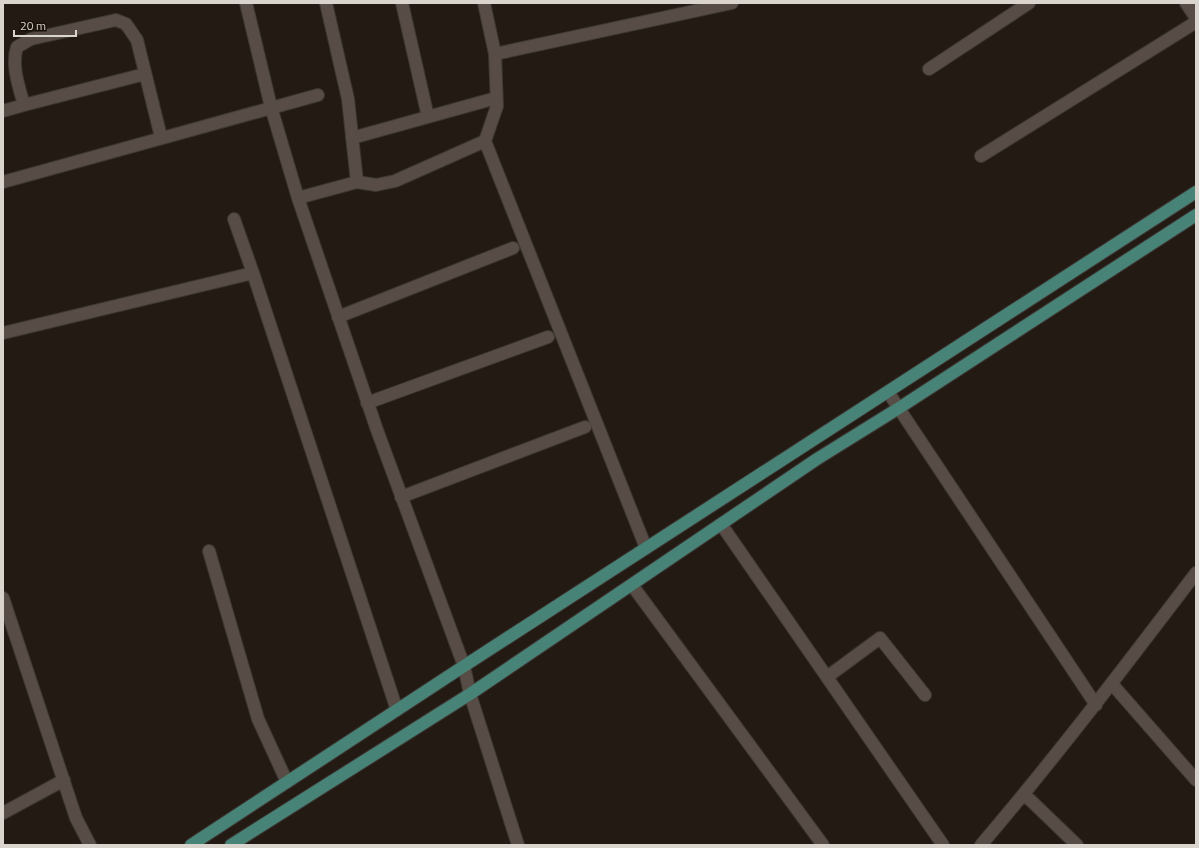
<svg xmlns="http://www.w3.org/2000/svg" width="1199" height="848" font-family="'Titillium Web',sans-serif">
	<rect width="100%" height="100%" fill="#231a14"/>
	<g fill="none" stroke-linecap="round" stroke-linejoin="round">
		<g stroke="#3d3733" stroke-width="14">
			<path id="minor" d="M246,3L271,107L298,198
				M326,3L348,99L357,182L298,198L377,430L464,666L470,694L518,845
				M402,3L428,117
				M1186,3L1196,18
				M495,54L732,3
				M929,69L1029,3
				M24,105L145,74
				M3,111L24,105C19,87 11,65 17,47L31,39L116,20L126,24L137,40L161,137
				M352,138L496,98
				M485,141L646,548
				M981,156L1196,22
				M3,182L318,95
				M357,182L376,185L395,181L485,141L497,106L495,54L484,3
				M234,219L253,273
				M338,317L513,248
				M3,333L253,273L397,710
				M888,392L1096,705
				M367,403L548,337
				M401,497L585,427
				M721,524L943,845
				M209,551L258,719L287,782
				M632,585L823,845
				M3,598L76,818L90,845
				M827,677L880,638L925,695
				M1112,684L1196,780
				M1024,794L1077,845
				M3,813L64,780
				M981,845C1056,757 1126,665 1196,573"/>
		</g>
		<g stroke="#3d3733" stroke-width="14">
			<path id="major" d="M191,845L464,666L1196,192
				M231,845L470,694L817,459L899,408L1196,215"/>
		</g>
		<use href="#minor" stroke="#584d46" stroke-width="12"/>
		<use href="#major" stroke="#488378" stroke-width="12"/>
	</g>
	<rect width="1199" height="848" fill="none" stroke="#dad4cf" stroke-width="8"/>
	<path d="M14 30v6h62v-6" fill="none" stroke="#dad4cf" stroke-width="2"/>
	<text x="20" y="30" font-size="12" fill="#dad4cf" stroke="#1a110b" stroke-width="3" paint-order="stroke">20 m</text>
</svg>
